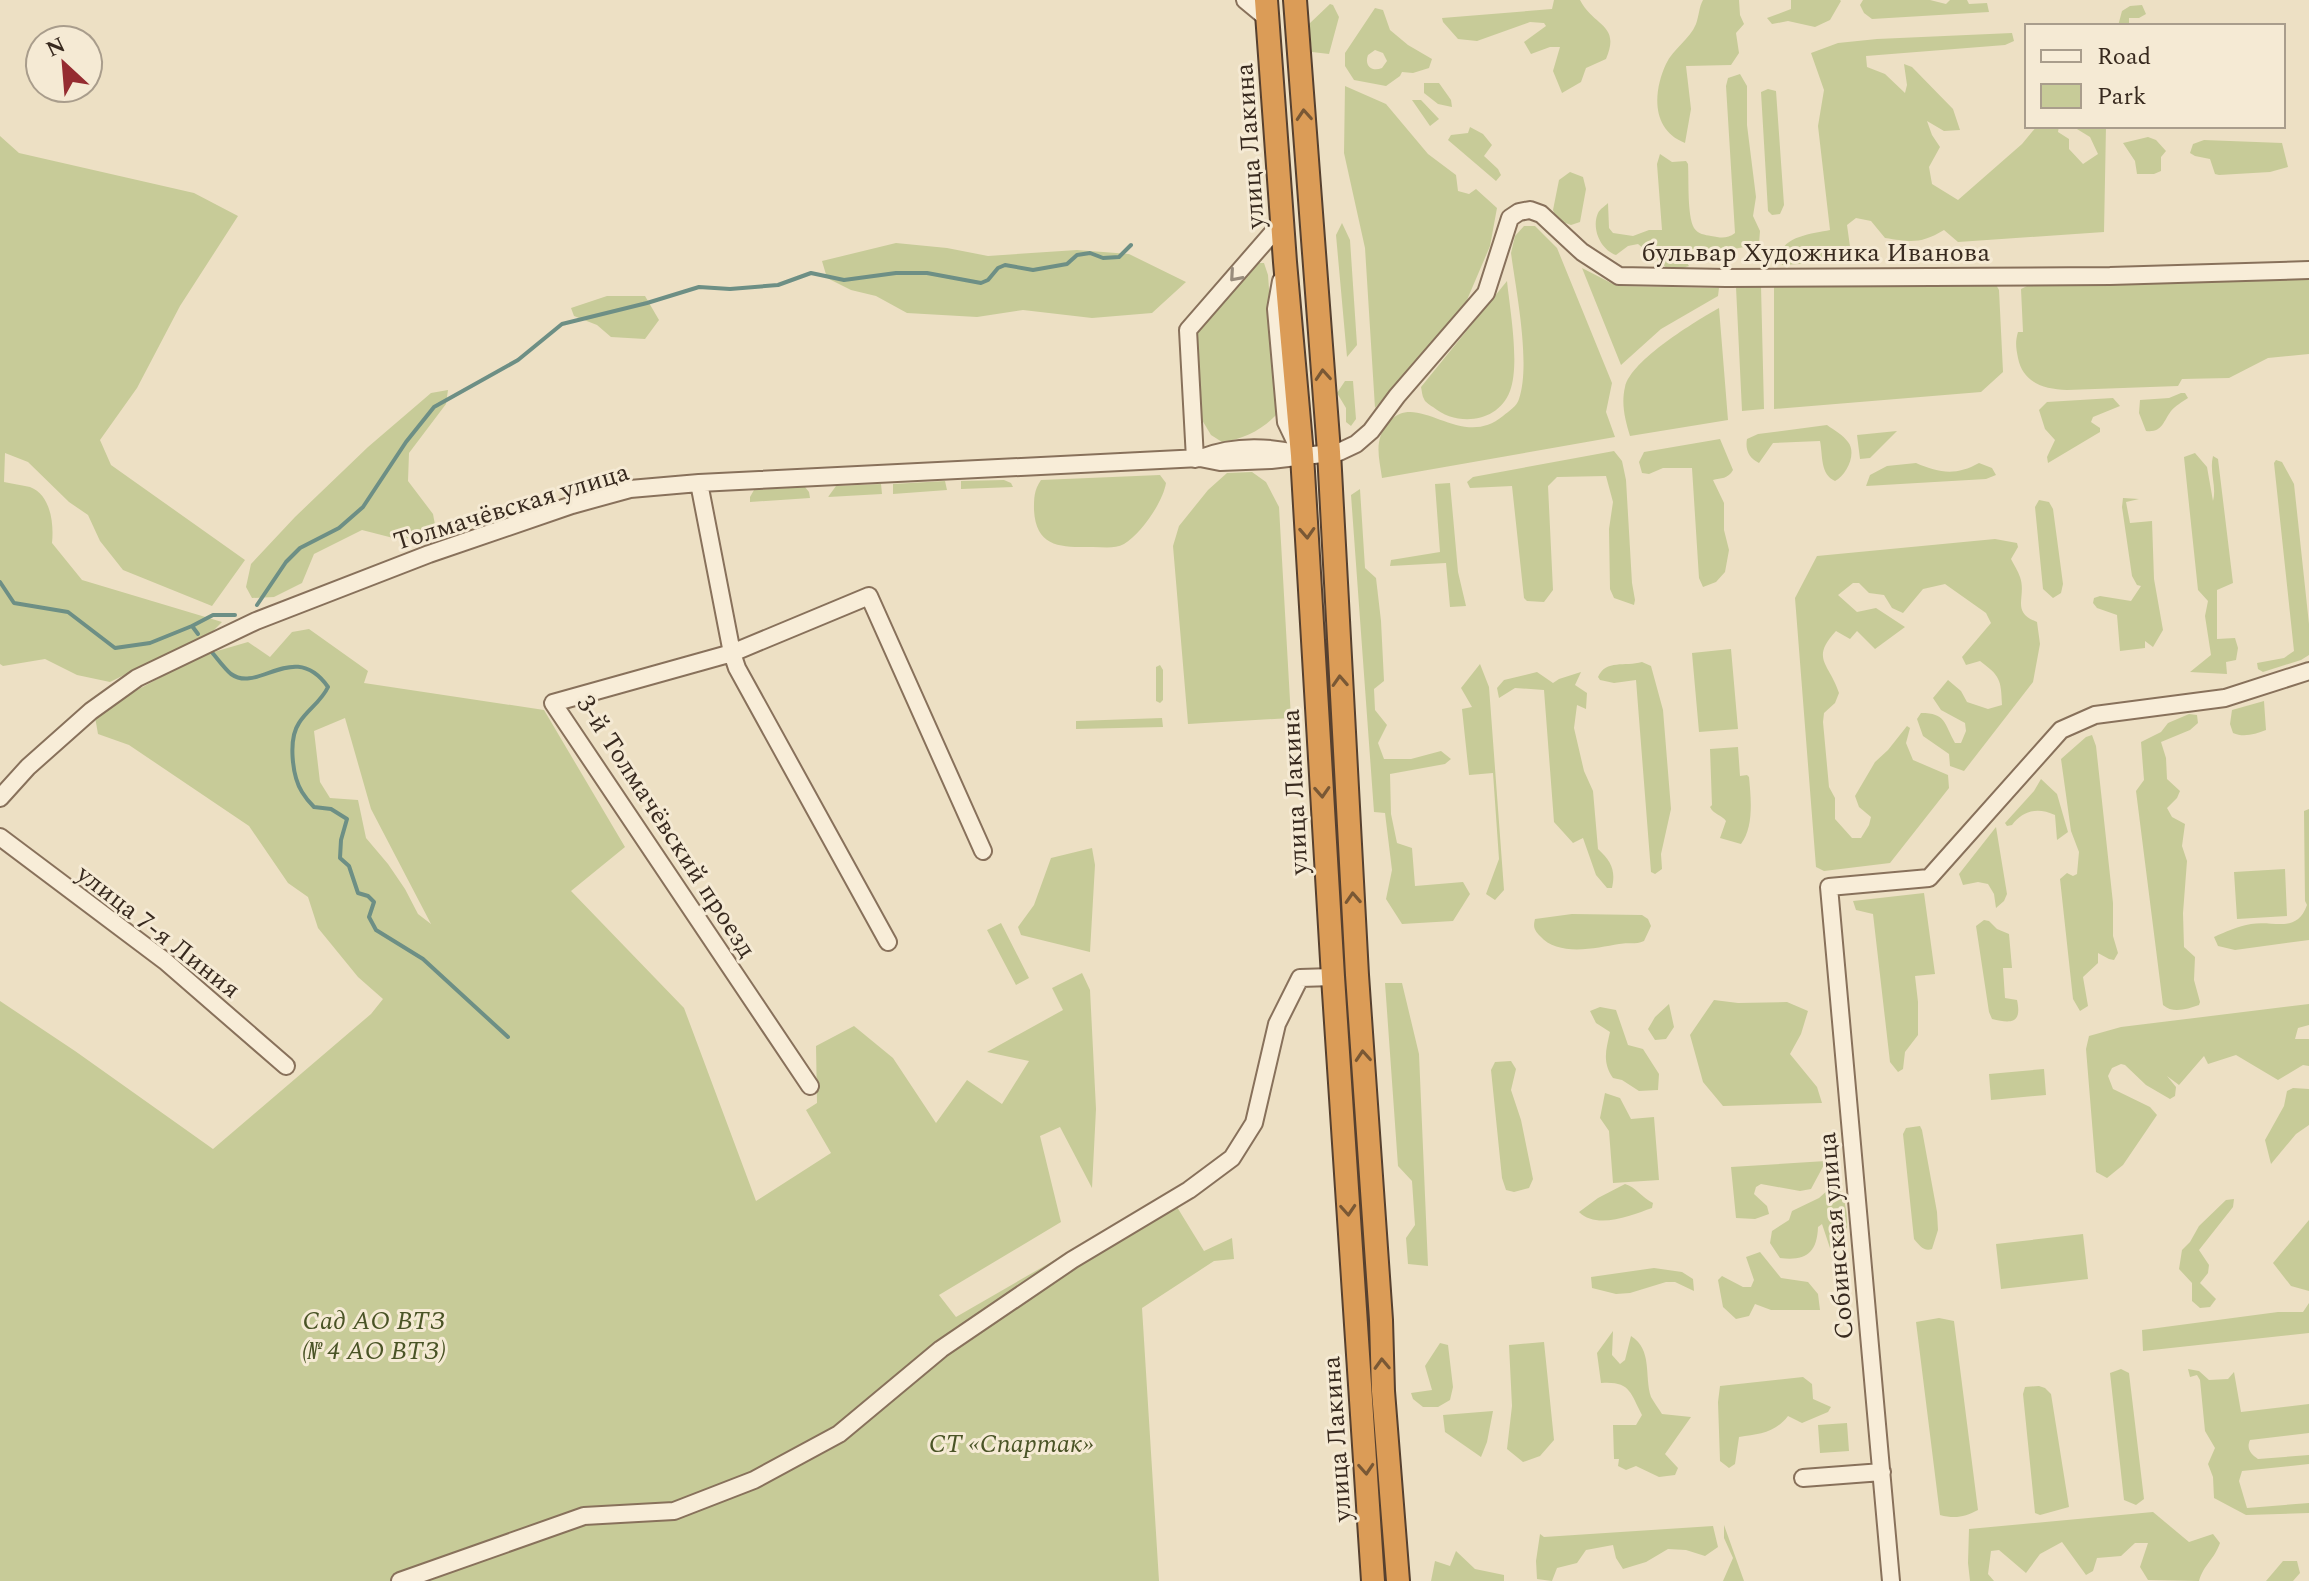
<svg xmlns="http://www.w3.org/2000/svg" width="2309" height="1581" font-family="Spectral,serif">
	<rect width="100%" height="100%" fill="#ede0c4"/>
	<path fill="#c7cb98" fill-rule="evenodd" d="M1554,0H1580C1594,27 1621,24 1606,59L1586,68L1581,82L1562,93L1553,71L1560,47H1550L1531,54L1524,42L1546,26L1544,23L1530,22L1477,41L1458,39L1443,22L1442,18L1552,9Z
		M1703,0H1739L1740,15L1744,24L1736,33L1739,53L1731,65L1686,66L1691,109L1685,143C1651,130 1653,92 1666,64C1673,49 1690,39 1696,24C1699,16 1699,7 1703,0Z
		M1791,0H1840L1841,1L1830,20L1815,27L1788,21L1772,24L1767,18L1791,9Z
		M1863,0H1930L1946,4L1950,0H1967L1969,4L1987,3L1989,12L1872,19L1864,13L1860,5Z
		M1330,4L1333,5L1339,17L1329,54L1312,52L1309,24Z
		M2142,5L2146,14L2139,18H2129V26H2118L2122,11L2130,6Z
		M1375,8L1383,10L1390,30L1408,45L1432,59L1429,68L1413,73L1402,72L1400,76L1386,86L1354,80L1345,66V53ZM1375,50L1383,53L1387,61L1382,68C1372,72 1364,66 1368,55Z
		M2012,33L2014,41L2005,45L1866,56L1867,67L1885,74L1905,93L1907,85L1904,64L1912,67L1953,109L1960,130L1944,131L1927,121L1932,135L1940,147L1929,167L1932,184L1958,200L2022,144L2037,126H2059L2058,132L2069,139V149L2083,164L2098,154L2090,137L2072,126H2106L2104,232L1958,242L1944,230C1921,244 1911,242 1885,238L1871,221L1856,218L1847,225L1852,261L1782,265C1773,237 1811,234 1830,230L1818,126L1824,90L1811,53L1838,43L1877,39Z
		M1740,74L1747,86V125L1756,197L1753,216L1760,231L1759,244L1729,250L1687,249L1681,253L1689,266L1676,270L1667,268L1638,244L1628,246L1616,255C1601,250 1591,229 1598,213C1600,209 1605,206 1608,203L1609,228L1613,233L1633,236L1649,230H1662L1657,164L1660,154L1672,162L1686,161L1688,164C1689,180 1687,215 1694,228C1698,234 1705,235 1711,236C1721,238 1727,239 1735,233L1726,86L1728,78Z
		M1424,83H1439L1451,100L1452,107L1438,104L1424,93Z
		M1345,86L1386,104L1428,154L1456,175L1458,191L1469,194L1476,189L1497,208L1490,246L1464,307L1375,408L1365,248L1344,153Z
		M1768,89L1776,91L1784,205L1780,214L1772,215L1768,211L1761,92Z
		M1412,100H1421L1439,119L1430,126Z
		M1470,127L1483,134L1492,145L1484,156L1498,169L1501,175L1496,181L1448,140L1451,135L1468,133Z
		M0,136L19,153L194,193L238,216L180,306L137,388L100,440L111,465L245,560L212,606L123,570L100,541L88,515L69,502L28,462L5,453L4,482C12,484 22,485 30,487C51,495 54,524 52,543L82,580L222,622L213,631L110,682L77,675L45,659L3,666L0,664Z
		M2148,137L2156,140L2166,151L2161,157V171L2154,174H2137L2135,161L2123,143Z
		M2204,140L2282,143L2288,167L2270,172L2219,175L2215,174L2210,159L2195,156L2190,153L2193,144Z
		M1570,172L1583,177L1586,189L1580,222L1571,225L1557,220L1553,210L1559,180Z
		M1342,223L1350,240L1357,345L1347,357L1336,235Z
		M1524,226H1535L1557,248L1612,383L1606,412L1615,437L1382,478C1379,456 1373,439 1390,421C1418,390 1461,451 1503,416C1509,411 1517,406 1519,399C1531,364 1516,291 1511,253L1515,236Z
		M896,243L947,248L988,256L1077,250L1129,254L1186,282L1152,313L1092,318L1023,310L977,317L907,313L876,296L851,290L827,278L822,261Z
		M1257,263H1264L1268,275L1278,413C1262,430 1244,439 1222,442L1211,435L1202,420L1195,339L1203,323Z
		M1582,268L1617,286L1719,288L1718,296L1661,329L1621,365Z
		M2309,275V354L2268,358L2229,378L2182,379L2178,386L2067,390C2044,389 2023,383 2018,358C2016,348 2015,342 2018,332H2023L2021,289L2035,282Z
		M1507,281C1510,310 1520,365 1510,391C1498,423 1457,427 1433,407C1431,406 1425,402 1424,399C1422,396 1422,391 1421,387Z
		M1995,283L1999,290L2003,372L1981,392L1774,409V285Z
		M1761,286L1764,409L1742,411L1736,287Z
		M607,296H645L659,320L645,339L611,337L597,325L574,316L571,308Z
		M1719,308L1728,420L1630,436C1625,419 1621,404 1625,387C1631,360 1696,321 1719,308Z
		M1345,381H1353L1356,419L1351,426L1346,422V408L1337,393Z
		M448,390L446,404L409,453L408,481L433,514L436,530L401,540L362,530L314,554L302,583L274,597L252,598L246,587L251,564L295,517L368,447L431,393Z
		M2181,393H2185L2188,398C2182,402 2175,406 2171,411C2163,422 2162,433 2146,431L2139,413L2140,400L2169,398Z
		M2113,398L2120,406L2093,417L2091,422L2100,428V432L2048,463L2047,457L2055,440L2045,429L2039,410L2047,402Z
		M1827,425C1834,430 1843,435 1848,442C1857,453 1847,475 1835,481C1820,474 1823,456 1820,441L1773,443L1759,463C1749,458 1745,450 1747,439L1758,434Z
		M1897,431L1870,458L1860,459L1857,435Z
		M1720,439L1733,470C1728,479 1721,478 1713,480L1724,503V530L1729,550L1725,572L1716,582L1703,587L1699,578L1692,468H1663L1649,474L1642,473L1639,462L1644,452Z
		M1614,451L1622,461L1626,480L1632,583L1635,600L1634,605L1614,598L1610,589L1609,529L1613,502L1606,476L1557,477L1548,486L1553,590L1544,602L1527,601L1524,598L1512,486L1470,488L1467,482L1473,477Z
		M2195,453L2207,467L2213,501C2217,486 2209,472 2213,456L2218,459L2233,583L2217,590V639L2235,638L2238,648L2236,660L2226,662L2227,674L2190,672L2211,655L2205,616L2208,601L2198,590L2184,457Z
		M2276,460L2282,462L2294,484L2309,624V655L2301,660L2263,672L2258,669L2257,663L2284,658L2294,651L2274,463Z
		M1916,463C1939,473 1956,476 1979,463L1992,468L1996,475L1986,479L1866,486L1870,475L1887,466Z
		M1252,472L1266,482L1279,507L1291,718L1188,724L1173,546L1179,526L1208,490L1227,473Z
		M1160,475L1166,483C1163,502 1141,534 1124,544C1115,549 1103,547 1093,547C1063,547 1036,549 1034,510C1034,498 1034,490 1041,480Z
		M1004,480L1011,483L1013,487L961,489V481Z
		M945,481L947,490L893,494V484Z
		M1450,483L1458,572L1466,606L1450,607L1446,563L1390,566L1391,560L1440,552L1435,484Z
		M881,484L882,494L828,497L836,486Z
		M805,487L809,492L810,498L750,502V497L754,490Z
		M1360,489L1365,568L1376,578L1381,621L1384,681L1374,689L1375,710L1387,725L1378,743L1384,759H1411L1441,751L1451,759L1445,764L1390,774L1391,814L1397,843L1412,848L1415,886L1463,882L1470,894L1453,921L1402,924L1386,899L1392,870L1385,813L1374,812L1351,495Z
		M2123,498L2139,499L2126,502L2130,523L2152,521L2154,579L2163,630L2153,647L2145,641V648L2120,651L2117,615L2097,608L2093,603L2094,598L2100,596L2131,601L2141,586L2137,585L2132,576L2122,507Z
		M2039,500L2049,502L2053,509L2063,584L2061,593L2053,598L2043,589L2035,507Z
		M1995,539L2017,543L2018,547L2011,559C2014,565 2018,571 2020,577C2027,597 2010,612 2037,622L2040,644L2033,682L1964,771L1950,766L1949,754L1923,736L1917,719L1921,713C1946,713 1944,723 1955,743H1961L1966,731L1965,723L1941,710L1933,698L1948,680L1961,691L1967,702L1988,709L2002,705C2001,679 2000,676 1980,661L1966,665L1962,657L1991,623L1986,613L1945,584L1923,589L1903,613L1892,608L1884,595L1869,593L1859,583H1853L1838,595L1857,612L1876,608L1905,627L1875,649L1857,631L1850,639L1836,631C1810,659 1829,663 1839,693L1835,703L1824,713L1823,722L1829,787L1835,798V819L1852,838H1861L1869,825L1871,817L1859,807L1855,796L1875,762L1888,750L1907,726L1910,728L1906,743L1913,760L1948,775L1949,788L1890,863L1824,871L1816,867L1795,598L1817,556Z
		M309,629L368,671L364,683L544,710L625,847L571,891L684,1008L756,1201L831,1153L806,1110L817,1103L816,1046L854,1026L893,1058L936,1123L967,1080L1002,1104L1029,1061L987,1052L1063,1010L1052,988L1082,973L1090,990L1096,1109L1092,1188L1060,1127L1040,1136L1061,1222L939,1295L956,1317L1169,1194L1204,1251L1232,1238L1234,1259L1214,1261L1142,1308L1159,1581H0V1001L75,1051L213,1149L371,1014L383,999L358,977L318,928L308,897L288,883L249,826L129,745L98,734L95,717L139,689L200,656L248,642L270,657L292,632ZM345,718L371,809L431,924L418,914L405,889L388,864L366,838L358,800L330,798L320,782L314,731Z
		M1731,649L1738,729L1699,732L1692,653Z
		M1642,662L1651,666L1663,710L1671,809L1661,854L1662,869L1655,874L1651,872L1636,680L1614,683L1600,680L1598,677C1606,659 1625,667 1642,662Z
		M1480,664L1489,687L1504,890L1495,900L1486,894L1499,859L1493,773L1469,775L1462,709L1472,707L1461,688Z
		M1160,665L1163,670V700L1160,703L1156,701V667Z
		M1537,672L1553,683L1559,679L1581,672L1575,685L1587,693L1586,709L1577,705L1574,728L1584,771L1593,791L1598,849C1611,861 1616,870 1612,888H1607L1596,875L1583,838L1573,843L1554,822L1544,690L1515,688L1499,698L1497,688L1504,680Z
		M2264,701L2266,730C2255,734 2244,738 2233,733L2230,724L2232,710Z
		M2189,714L2197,715L2198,723L2190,730L2161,742L2166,758L2167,779L2180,791L2177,798L2167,808L2172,817L2185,824L2182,846L2187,861L2183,913L2184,947L2195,957L2194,980L2200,1002L2199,1005C2187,1009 2173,1014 2163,1005L2136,791L2144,780L2141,742L2161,732L2168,723Z
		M1162,718L1163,727L1076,729V721Z
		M2092,735L2096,746L2113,903V936L2118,953L2114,960L2109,959L2098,953V963L2083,977L2088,1006L2080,1011L2073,999L2060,879L2067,873L2073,876L2077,874L2079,852L2071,831L2061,759L2086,737Z
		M1738,747L1740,776L1747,775L1749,777C1751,798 1754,827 1741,844L1720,838L1726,821C1722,815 1714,815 1710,807L1712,805L1710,749Z
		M2041,779L2057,794L2068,832L2057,840L2055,815C2038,807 2023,810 2012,825L2007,826L2005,823L2034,791Z
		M2309,809V940L2235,950L2218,946L2214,937C2225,932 2238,926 2251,924C2274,920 2297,934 2307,905L2305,901L2304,811Z
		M1996,827L2007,894L2004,901L1996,908L1994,894L1988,884L1978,882L1963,885L1959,874Z
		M1092,848L1095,865L1090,952L1021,935L1018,927L1034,905L1051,858Z
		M2285,869L2287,916L2237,919L2234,872Z
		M1924,893L1935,974L1915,976L1918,1002V1035L1905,1052L1903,1069L1898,1072L1890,1062L1873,914L1856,910L1853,901Z
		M1572,914L1642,915L1648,919L1651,926L1644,941C1635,945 1628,942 1619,944C1596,948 1558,957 1540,936C1534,930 1533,927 1535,919Z
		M1984,920L1989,921L1997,929L2009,934L2012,968H2003L2005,998L2017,1000C2022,1023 2012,1024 1992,1019L1989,1012L1976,926Z
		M1001,923L1029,978L1016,985L987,930Z
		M1385,983H1402L1419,1054L1428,1266L1408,1264L1406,1238L1415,1225L1412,1181L1398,1166Z
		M1714,1000L1738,1003L1787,1002L1808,1011L1801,1034L1790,1054L1817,1087L1822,1103L1723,1106L1703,1082L1690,1035Z
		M1669,1004L1674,1027L1666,1039L1655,1040L1648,1029L1655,1017Z
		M2309,1004V1025L2298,1028L2295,1039H2309V1066L2303,1065L2278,1080L2236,1055L2208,1064L2204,1056L2179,1085L2167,1076L2176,1087L2175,1096L2170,1099L2146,1085L2125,1065L2121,1064L2112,1068L2108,1076L2113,1089L2150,1107L2157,1115L2123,1165L2107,1178L2096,1172L2086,1049L2089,1036L2121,1027Z
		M1600,1007L1616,1010L1628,1045L1643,1049L1659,1074L1658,1090L1639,1091L1622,1080L1613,1078C1602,1062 1606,1050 1610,1032L1596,1023L1590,1011Z
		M1511,1061L1516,1069L1511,1090L1521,1120L1533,1179L1529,1188L1514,1192L1506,1190L1502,1178L1491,1070L1495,1062Z
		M2044,1069L2046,1095L1991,1100L1989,1074Z
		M2293,1088L2309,1089V1125L2296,1134L2271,1164L2265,1140L2284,1106L2287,1091Z
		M1605,1093L1620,1098L1631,1119L1654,1117L1659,1180L1613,1183L1609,1131L1600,1118Z
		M1920,1126L1922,1130L1937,1212L1938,1230L1932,1249C1924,1252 1919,1245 1914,1239L1903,1134L1906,1128Z
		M1826,1161L1811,1189L1800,1191L1761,1184L1756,1187L1754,1194L1767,1206L1769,1214L1755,1219L1736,1218L1731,1167Z
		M1625,1184C1636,1187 1642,1198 1653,1203L1652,1208C1632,1215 1597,1230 1579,1212L1598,1198Z
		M1839,1187C1848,1205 1852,1236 1838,1251L1830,1248L1822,1224L1818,1227C1817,1254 1805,1261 1780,1258L1770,1243L1772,1231L1789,1220L1792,1211L1819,1198L1828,1190Z
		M2234,1199L2233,1207L2199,1250L2209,1265L2208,1273L2200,1283L2216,1299L2210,1307L2200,1308L2192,1301V1283L2179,1269L2182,1250L2190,1242L2199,1226L2226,1200Z
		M2309,1220V1291L2291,1286L2273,1263Z
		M2083,1234L2088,1279L2001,1289L1996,1244Z
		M1760,1252L1781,1278L1808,1282L1818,1294L1820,1310H1771L1755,1304L1749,1316L1736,1319L1723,1307L1718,1280L1722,1276L1743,1287H1751L1754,1280L1746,1257Z
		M1654,1268L1682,1272L1693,1279L1694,1291L1675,1282H1666L1630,1293L1616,1294L1592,1288L1591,1277Z
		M2309,1303V1333L2143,1351L2142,1330L2278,1312H2303Z
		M1939,1318L1954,1321L1978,1510C1965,1517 1955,1519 1940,1515L1916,1322Z
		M1613,1331L1612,1355L1620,1364L1625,1360L1631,1336C1653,1350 1644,1376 1651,1397C1654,1402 1658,1408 1662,1414L1691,1417L1665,1454L1678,1468L1675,1475L1659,1477L1636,1466L1626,1470L1618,1466L1619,1459H1614L1613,1425H1636L1642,1415C1630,1392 1630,1381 1601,1383L1597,1353Z
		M1544,1342L1554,1440L1540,1456L1523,1462L1507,1449L1512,1406L1509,1345Z
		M1440,1343L1448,1345L1453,1387L1450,1400L1438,1407H1423L1413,1399L1411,1393L1432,1390L1425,1366Z
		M2121,1369L2129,1373L2144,1499L2136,1505L2124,1500L2110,1373Z
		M2188,1369L2199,1371L2209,1380L2228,1379L2234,1372L2241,1412L2309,1404V1433L2250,1440C2246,1449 2251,1454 2258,1459L2309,1455V1464L2242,1471L2239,1481L2247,1508L2309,1503V1513L2246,1515L2214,1498L2213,1477L2208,1464L2215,1448L2205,1431L2200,1380L2197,1375L2190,1377Z
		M1803,1377L1812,1384L1813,1399L1831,1407L1828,1412L1802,1423L1788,1416C1775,1433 1759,1434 1739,1437L1735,1464L1729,1468L1720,1461L1718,1402L1720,1386Z
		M2039,1386L2045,1388L2051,1394L2069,1507L2040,1515L2035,1513L2023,1394L2025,1387Z
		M1493,1411L1487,1442L1481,1457L1445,1432L1443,1415Z
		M1847,1423L1849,1451L1820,1453L1818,1425Z
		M2153,1512L2189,1542L2213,1534L2220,1543C2214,1560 2204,1564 2199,1581L2148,1580L2140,1567L2148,1543H2135L2121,1556L2097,1558L2093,1571L2086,1575L2062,1542L2040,1554L2026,1573L1999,1550L1991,1551L1988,1574L1994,1581H1970L1968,1563L1969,1529Z
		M1724,1525L1744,1581H1723L1733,1558L1724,1538Z
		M1713,1526L1718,1547L1705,1556L1686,1550L1668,1549L1646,1562L1623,1569L1616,1558L1613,1545L1586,1550L1577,1563L1557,1568L1552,1581L1537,1579L1536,1561L1540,1534L1544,1537Z
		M1456,1551L1475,1569L1504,1575V1581H1431L1435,1561L1450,1566Z
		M2283,1561H2297L2300,1573L2293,1581H2266Z"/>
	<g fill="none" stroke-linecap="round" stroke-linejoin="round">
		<path stroke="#6d8f85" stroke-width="4" d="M0,582L14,603L68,612L115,648L150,643L192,626L198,634
			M257,605L286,562L300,548L339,528L363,507L406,442L434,407L518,360L562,324L647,303L699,287L730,289L778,285L811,273L844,280L896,273H927L981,283L988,280L998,268L1005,265L1033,270L1067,264L1077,255L1090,253L1103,258L1119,257L1131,245
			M192,626L213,615H235
			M210,650C217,658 224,668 231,674C259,694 294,639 328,687C321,702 307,710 299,723C288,739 292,776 302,792C305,797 310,803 314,807L331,809L347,819L341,840L340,858L349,866L358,893L368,896L374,902L369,917L376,930L423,959L508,1037"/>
		<g stroke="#88715b" stroke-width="20">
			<path id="minor" d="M1245,0L1268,19
				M1281,281L1276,309L1286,422L1296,443
				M1201,458C1231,446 1264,446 1296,453
				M1195,459L1188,330L1282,222
				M699,483L732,653L737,668L888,942
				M0,798L28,767L91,711L137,678L256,621L429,554L572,505L630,489L699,483L1200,458L1220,462L1271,460L1339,452L1356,444L1371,431L1397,396L1486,293L1510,218L1519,212L1530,210L1541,214L1582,252L1619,276L1726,278L2110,276L2309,270
				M0,837L165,961L286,1066
				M810,1086L553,703L732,653L869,596L983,851
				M1803,1478L1882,1472
				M400,1581L584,1516L674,1511L754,1480L839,1434L941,1349L1072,1260L1189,1190L1232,1158L1254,1123L1277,1024L1300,978L1333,977
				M1891,1581L1829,887L1929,878L2061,730L2095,715L2225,698L2309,671"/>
		</g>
		<g stroke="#56402f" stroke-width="26">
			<path id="highway" d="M1266,0L1285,262L1302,455L1333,977L1373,1581
				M1295,0L1329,452L1357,975L1381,1320L1383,1391L1398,1581"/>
		</g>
		<use href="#minor" stroke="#f8edd8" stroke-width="16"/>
		<use href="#highway" stroke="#db9c57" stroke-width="22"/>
	</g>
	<defs><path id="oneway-chevron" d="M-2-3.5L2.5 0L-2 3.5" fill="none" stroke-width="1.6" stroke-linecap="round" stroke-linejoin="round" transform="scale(2)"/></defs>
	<g stroke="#795835">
		<use href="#oneway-chevron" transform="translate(1304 115) rotate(-94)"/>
		<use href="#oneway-chevron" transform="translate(1323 375) rotate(-94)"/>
		<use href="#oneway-chevron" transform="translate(1307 533) rotate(87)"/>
		<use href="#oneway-chevron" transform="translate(1340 681) rotate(-93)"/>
		<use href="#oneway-chevron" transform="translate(1322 792) rotate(87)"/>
		<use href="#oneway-chevron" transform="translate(1353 898) rotate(-93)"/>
		<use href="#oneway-chevron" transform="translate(1363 1056) rotate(-94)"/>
		<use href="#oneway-chevron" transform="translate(1348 1210) rotate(86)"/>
		<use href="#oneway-chevron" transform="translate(1382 1364) rotate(-92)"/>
		<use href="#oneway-chevron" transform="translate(1366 1469) rotate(86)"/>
	</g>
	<use stroke="#988c7c" href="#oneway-chevron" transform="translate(1235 276) rotate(131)"/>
	<g text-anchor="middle" stroke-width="6" stroke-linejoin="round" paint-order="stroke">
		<g font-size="26" fill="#382a1f" stroke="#f5ead4">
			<text transform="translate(1249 146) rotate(-94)" y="9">улица Лакина</text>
			<text x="1816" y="261">бульвар Художника Иванова</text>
			<text transform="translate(511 506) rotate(-17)" y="9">Толмачёвская улица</text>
			<text transform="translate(1294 792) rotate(-93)" y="9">улица Лакина</text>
			<text transform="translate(667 826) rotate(57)" y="9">3-й Толмачёвский проезд</text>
			<text transform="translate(159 931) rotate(38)" y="9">улица 7-я Линия</text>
			<text transform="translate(1835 1236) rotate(-95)" y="9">Собинская улица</text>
			<text transform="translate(1336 1439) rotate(-94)" y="9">улица Лакина</text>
		</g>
		<g font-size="26" font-style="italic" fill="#4a5426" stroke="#f5ead4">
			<text x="374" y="1329">Сад АО ВТЗ<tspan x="374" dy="30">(№ 4 АО ВТЗ)</tspan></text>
			<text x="1011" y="1452">СТ «Спартак»</text>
		</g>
	</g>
	<rect x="2025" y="24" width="260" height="104" fill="#f5ead4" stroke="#a99d8c" stroke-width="2"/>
	<rect x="2041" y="50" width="40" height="12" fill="#f8edd8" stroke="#a99d8c" stroke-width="2"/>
	<text x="2097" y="64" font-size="24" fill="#382a1f">Road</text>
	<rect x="2041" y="84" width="40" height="24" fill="#c7cb98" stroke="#a99d8c" stroke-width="2"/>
	<text x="2097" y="104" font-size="24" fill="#382a1f">Park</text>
	<g transform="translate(64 64) rotate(334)"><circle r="38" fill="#f5ead4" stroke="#a99d8c" stroke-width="2"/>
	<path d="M0-6L14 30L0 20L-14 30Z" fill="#952c31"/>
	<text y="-12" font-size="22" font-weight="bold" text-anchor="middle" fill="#382a1f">N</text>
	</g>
</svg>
